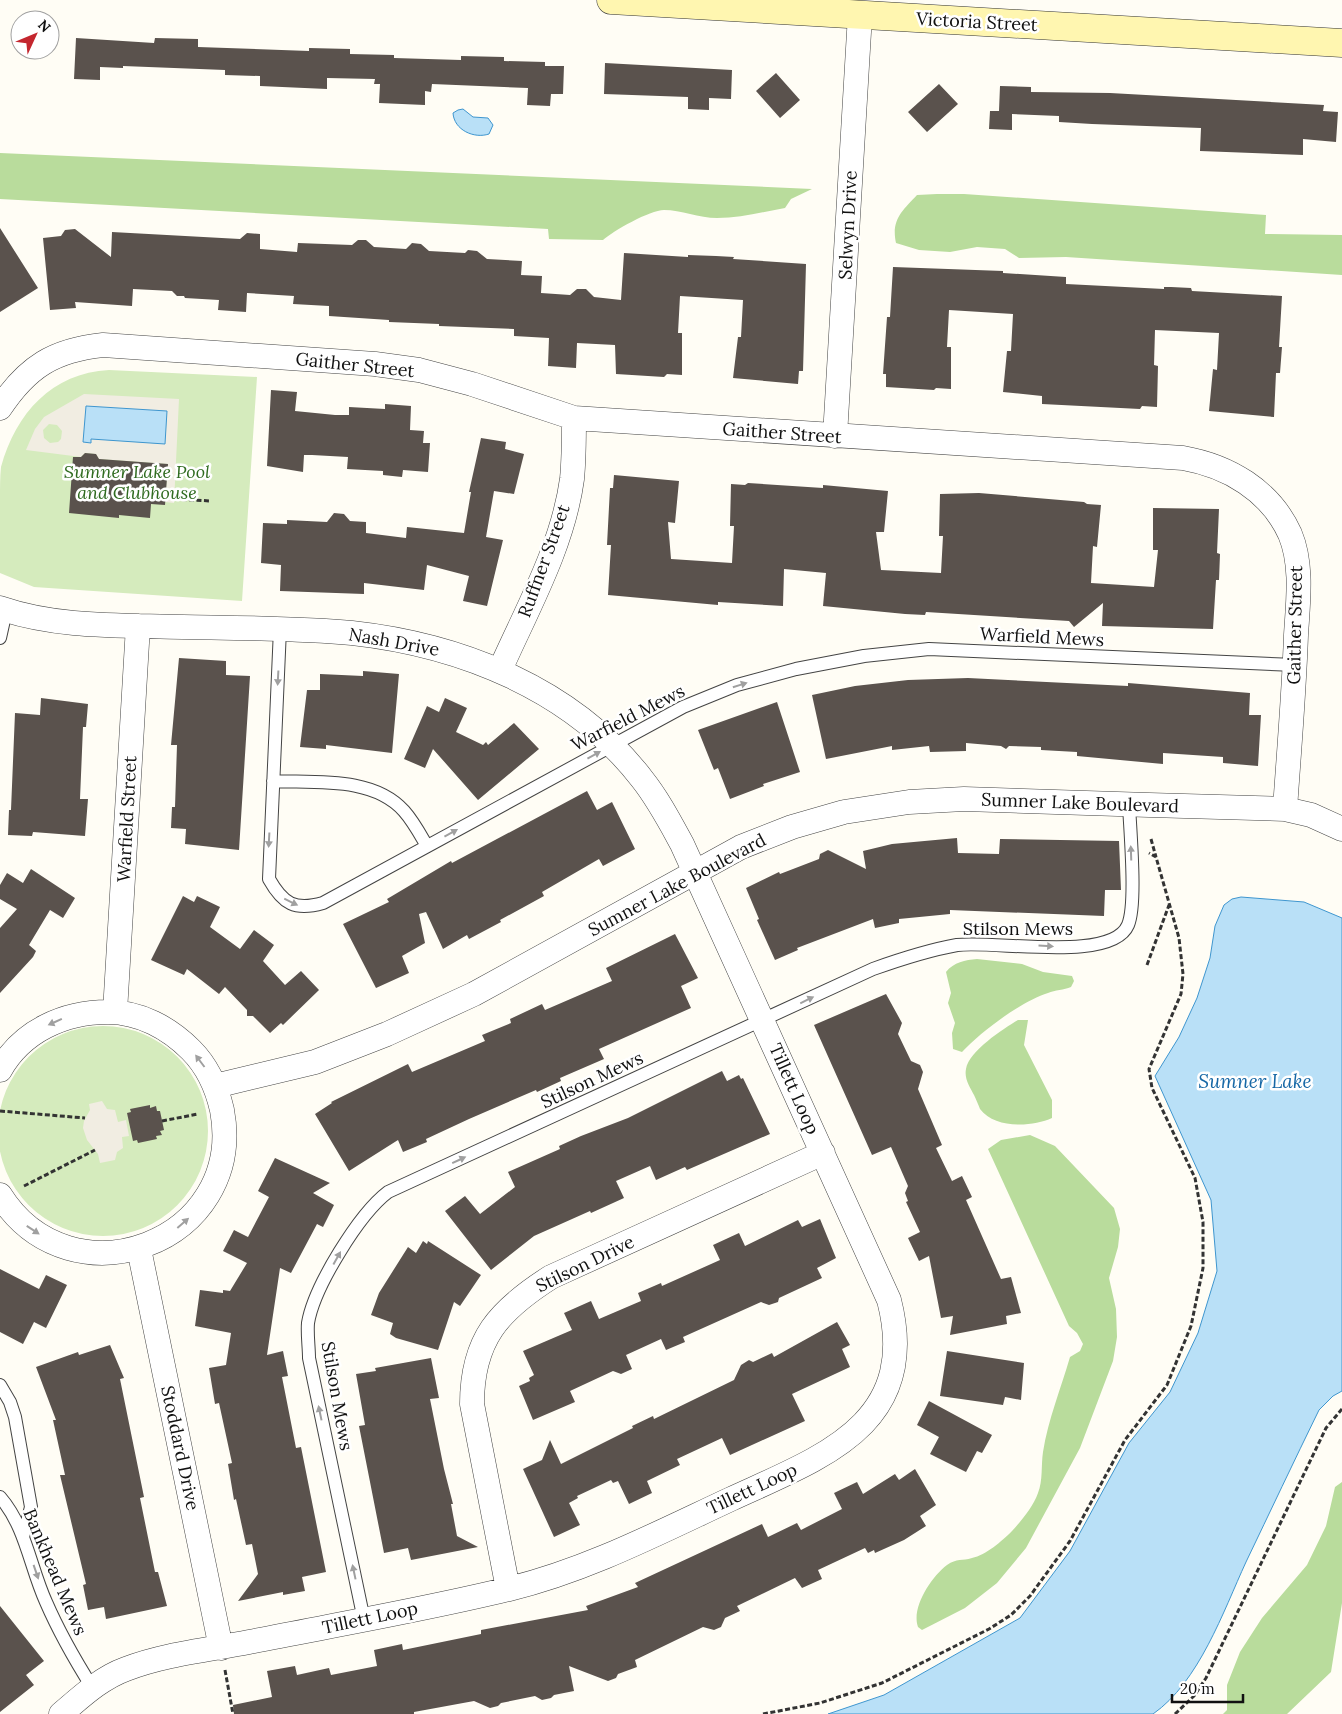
<svg xmlns="http://www.w3.org/2000/svg" width="1342" height="1714" font-family="Lora,serif">
	<rect width="100%" height="100%" fill="#fffdf5"/>
	<path fill="#d5ebbd" d="M109,370L257,377L242,601L34,587L0,573C0,548 0,523 0,497C0,488 0,476 1,467C16,413 52,373 109,370Z
		M-2 1131a105 105 0 1 1 210 0a105 105 0 1 1-210 0Z"/>
	<path fill="#b9dc9c" d="M0,153L812,189L791,199L785,208C762,212 740,218 717,218C699,218 681,210 664,210C650,210 613,231 603,240L549,239L548,229L0,199Z
		M937,194H964L1266,215L1265,234L1342,235V275L1066,257L1019,258L1005,249L977,247L950,252L919,250L896,243C891,220 902,211 917,195Z
		M977,959L1022,964L1043,972L1072,976L1074,981L1071,987C1064,990 1055,990 1048,993C1020,1002 982,1031 962,1052L953,1049L952,1033L955,1023L948,1003L951,993L946,972C954,962 965,960 977,959Z
		M1018,1020H1028L1024,1045L1052,1100V1118C1032,1127 995,1129 980,1109C978,1104 976,1099 974,1095C970,1087 964,1079 966,1069C969,1051 1003,1029 1018,1020Z
		M1030,1135L1055,1146L1114,1208L1120,1229L1118,1247L1109,1278L1116,1309L1117,1337L1113,1361L1080,1448L1026,1548L997,1583L965,1608L922,1630L918,1627C911,1608 931,1577 947,1565C957,1558 962,1561 972,1558C986,1555 1002,1541 1012,1531C1022,1520 1033,1507 1038,1493C1043,1481 1041,1465 1043,1452C1048,1420 1061,1388 1070,1357L1080,1351L1083,1344L1077,1333L1069,1326L988,1149L1001,1140Z
		M1342,1482V1603L1331,1672L1287,1714H1223L1227,1710V1685L1240,1652L1262,1618L1307,1565L1326,1526L1335,1487Z"/>
	<path fill="#f1ede2" fill-rule="evenodd" d="M84,394L179,399L174,503L165,502L168,464L99,459L96,454L85,453L81,457L26,450L35,429L44,417ZM167,412L165,444L91,439ZM49,424L57,425L62,431L61,439L58,442L50,443L44,438L43,430Z
		M102,1101L107,1109L115,1110L118,1122L126,1120L129,1136L122,1137L123,1148L117,1152L115,1160L100,1163L98,1154L87,1140L83,1128L84,1121L90,1110L89,1104Z"/>
	<path fill="#b9e0f7" stroke="#3f96cf" d="M463,109L473,117L488,118L493,125L489,134C474,139 454,130 453,113L458,110Z
		M86,406L167,411L165,444L91,439V443L83,442Z
		M1241,897L1304,902L1342,918V1391L1333,1396L1319,1410C1294,1461 1270,1512 1246,1562C1223,1612 1199,1682 1153,1714H828L884,1695L1020,1618L1070,1551L1129,1443L1170,1392L1198,1333L1217,1271L1211,1200L1155,1076L1179,1037L1197,998L1210,958L1215,926L1224,905L1232,899Z"/>
	<path fill="#5a524d" d="M76,38L154,43L155,38L198,39V47L309,51V48L350,49V54L394,55V58L461,60V56L504,57V61L545,62V66H564L563,94H551L550,106L527,105L528,88L432,84L431,92L425,91V105L379,103L380,84H374L375,79L327,78V89L260,86V76L225,75V70L123,66V68L100,67V80L74,79Z
		M605,63L732,70L731,99L709,98V110L688,109V97L604,94Z
		M776,73L800,100L780,118L756,91Z
		M939,84L958,104L927,132L908,112Z
		M1000,86L1031,87V92L1110,93L1324,105L1323,111L1338,112L1336,142L1303,139V155L1200,151L1201,128L1092,124L1059,122V116L1012,114V130L989,129L990,111H999Z
		M0,228L38,288L0,312Z
		M75,229L111,257L112,232L240,239L247,233L260,234V249L297,252L298,243L352,245L358,240H366L374,247L406,249L412,243L421,244L429,251L465,253L468,250L477,251L487,259L522,261L521,275L542,276L541,293L570,295L577,289H586L594,297L621,300L624,253L688,257V255L716,256L734,257L733,259L806,264L803,371H799L798,384L733,378L738,337H741L743,300L680,296L678,333H682V375L667,374L664,377L616,374L615,345L577,343L576,368L548,366L549,338L514,336V329L439,326V324L389,322V320L329,316V306L293,304L294,296L247,293L246,312L218,310L219,300L185,298L184,296H177L172,291L133,289L132,306L75,302L76,308L50,310L43,238L61,236L65,230Z
		M893,267L1003,271V273L1066,277V284L1164,289V287H1171L1191,288L1192,291L1282,296L1279,347H1282L1280,373H1276L1274,417L1209,411L1213,369L1217,370L1219,333L1155,330L1154,365L1158,366L1157,407L1142,406L1140,409L1042,404V396L1003,392L1007,351H1011L1013,314L949,310L947,347H951V389L936,388L934,390L886,387V374H883L887,317H890Z
		M271,390L297,392L295,411L335,415H349V407L385,409V404L411,406L410,430L424,431L423,443H430L428,472L403,470L402,477L383,475V471L347,469L348,457L312,455H304L303,472L267,466Z
		M481,438L506,442L505,449L524,454L514,494L494,491L486,537L503,540L487,606L463,601L469,576L427,565L424,590L364,583V594L280,591L281,565L261,563L263,523L287,524V520L327,522L334,513L344,514L350,521L366,522V533L406,538L407,527L464,533L471,492H469Z
		M85,453L96,454L99,459L168,464L165,505L151,504L150,518L119,515V518L69,513L73,457H81Z
		M614,475L679,481L675,523L668,522L671,559L732,563L734,526H730L731,484L745,485L748,483L823,488V485L888,491L884,532H876L881,570L941,573L943,536H939L940,494L979,493L1084,502L1087,504L1101,505L1097,547L1093,546L1091,583L1154,587L1158,550H1153V508L1219,509L1217,553L1220,554L1219,580H1216L1213,629L1102,626L1103,603L1074,627L1069,621L926,612L925,615L905,614L823,606L826,573L784,569L783,606L718,602V605L608,595L611,545H607L610,488H613Z
		M179,658L226,661V675L250,676L239,850L185,844L186,829L171,828L172,807H175L177,745H171Z
		M363,671L399,674L392,753L326,745V749L300,747L307,690H320V674L363,676Z
		M968,678L1128,686V683L1250,693L1249,715H1261L1258,766L1223,763V757L1163,753V764L1077,756V752L1041,750V747L1009,746L1006,749L1001,746L966,743V751L930,752L929,746L892,750V746L826,759L812,695L855,686L908,680Z
		M41,698L88,704L86,727H83L80,799H88L85,836L33,832L32,836L8,835L9,810H11L15,713L40,715Z
		M445,698L467,708L456,732L483,745L486,742L488,745L514,723L539,749L478,800L433,749L425,768L404,759L427,706L439,712Z
		M777,702L800,772L763,784L764,786L730,799L718,768L714,770L698,730Z
		M587,791L597,810L612,802L635,849L603,866L599,859L542,892L544,896L500,920L501,922L469,939L467,935L443,949L426,912L419,914L425,943L402,956L409,973L376,988L343,924L389,902L387,899L451,861L452,863Z
		M957,838L958,853L999,854L1000,839L1119,841L1121,890H1105L1104,916L950,910V914L899,919V923L875,928L873,919L797,948L798,950L775,960L757,920L759,919L746,888L779,872L780,874L819,859L820,854L828,850L866,869L863,851L892,844Z
		M31,869L75,898L63,918L50,910L29,945L36,951L33,957L0,993V928L17,909L0,899V885L7,873L23,883Z
		M183,896L194,902L197,896L220,907L210,927L240,949L254,930L274,945L263,961L285,985L301,971L319,990L283,1025L281,1023L270,1033L253,1016H247V1010L225,987L219,994L187,969L184,975L151,960Z
		M675,934L698,978L681,986L691,1008L599,1049L604,1059L560,1078L561,1081L537,1092L536,1090L469,1119L426,1139L427,1142L403,1152L398,1140L349,1171L315,1114L332,1103L331,1102L408,1064L412,1072L485,1041L482,1035L511,1023L510,1019L542,1004L545,1010L612,981L606,968Z
		M886,994L902,1023L898,1034L911,1061L920,1065L923,1072L918,1089L942,1145L936,1148L952,1181L962,1176L972,1197L966,1200L1001,1279L1011,1277L1021,1313L1006,1316L1007,1324L950,1335L953,1316L941,1318L929,1256L919,1261L908,1238L920,1232L906,1202L908,1201L905,1193L908,1186L891,1147L872,1155L814,1025Z
		M722,1071L727,1081L739,1075L741,1079L743,1078L770,1134L687,1170L685,1167L656,1180L650,1166L616,1181L624,1198L591,1213L590,1211L534,1236L491,1270L445,1211L465,1196L480,1214L515,1187L508,1172L560,1149L559,1146L581,1136L628,1118Z
		M150,1105V1108L156,1106L157,1111H160L164,1130L160,1131L162,1135L156,1136L157,1139L138,1143L137,1140L133,1141L127,1113L131,1112L130,1109Z
		M275,1158L330,1183L313,1193L334,1205L323,1227L317,1224L291,1273L280,1268L267,1355L283,1351L288,1376L282,1377L296,1448L301,1447L326,1572L302,1577L305,1591L283,1595V1592L238,1601L258,1574L252,1544L246,1545L236,1499L234,1500L228,1464L232,1463L219,1403L215,1404L209,1368L226,1365L231,1333L195,1326L200,1290L223,1293V1290L230,1291L247,1263L223,1251L234,1230L248,1237L269,1197L258,1191Z
		M820,1219L836,1258L817,1268L822,1278L779,1298L778,1302L769,1305L761,1302L683,1337L685,1342L666,1350L661,1339L626,1355L632,1369L621,1374L613,1371L570,1391L575,1402L533,1420L519,1386L530,1381L529,1378L534,1375L523,1351L572,1330L564,1313L591,1301L599,1319L641,1301L638,1293L661,1283L662,1286L720,1260L713,1245L739,1233L745,1246L798,1220L802,1227Z
		M423,1241L427,1244L428,1241L481,1275L460,1306L454,1302L438,1350L396,1338L390,1334L393,1323L371,1315L379,1293L408,1247L416,1253Z
		M0,1269L39,1289L46,1275L67,1285L46,1328L34,1322L23,1344L0,1332Z
		M837,1322L850,1345L842,1349L850,1367L792,1394L805,1421L730,1455L722,1438L677,1459L680,1465L647,1481L652,1493L629,1504L618,1481L613,1483L611,1480L577,1496L578,1498L569,1503L580,1525L554,1537L523,1469L542,1460L550,1440L561,1464L633,1428L632,1426L653,1416L654,1419L734,1380L741,1365L749,1360L753,1362L772,1353L774,1357Z
		M110,1345L124,1378L120,1379L144,1497L140,1498L155,1572H158L167,1606L106,1619L104,1607L88,1610L83,1585L86,1584L60,1475H65L53,1420H56L36,1367L78,1352L79,1355Z
		M947,1351L1024,1363L1021,1400L1005,1397L1003,1405L940,1396Z
		M431,1358L439,1398L430,1399L444,1469L453,1504H451L457,1536L478,1547L411,1560L408,1548L384,1553L359,1426L365,1425L356,1374L376,1371L375,1368Z
		M929,1401L992,1435L982,1453L977,1451L966,1472L930,1454L939,1437L917,1425Z
		M915,1469L936,1505L920,1516L926,1526L904,1540L875,1553L874,1550L868,1553L865,1548L818,1570L822,1579L802,1588L795,1578L737,1606L740,1611L725,1618L721,1627L714,1630L703,1627L635,1660L637,1667L618,1674L616,1678L608,1681L569,1666L574,1691L554,1695L551,1698L542,1700L535,1696L501,1703L498,1706L490,1708L474,1701L414,1712V1714H234L233,1705L272,1697L267,1671L295,1666L297,1675L329,1668L331,1675L377,1666L374,1650L402,1644L403,1650L481,1634V1630L588,1610L586,1606L638,1587L635,1583L762,1524L768,1537L797,1523L801,1530L842,1509L834,1493L857,1482L863,1494L895,1474L899,1480Z
		M0,1606L44,1661L26,1675L34,1685L0,1712Z"/>
	<g fill="none" stroke-linecap="round" stroke-linejoin="round">
		<g stroke="#444" stroke-width="14">
			<path id="lane" d="M280,629L269,879C283,904 295,911 323,903L683,707L737,685L796,669L864,656L929,649L1295,665
				M0,638L6,611
				M273,781C314,783 373,776 404,811C413,821 420,834 427,846
				M0,1385L10,1402L15,1417L31,1507L23,1537
				M0,1497C26,1527 30,1567 46,1602C59,1632 75,1660 92,1687
				M364,1620L309,1358C309,1347 307,1334 308,1323C314,1287 359,1214 388,1192L873,969C901,959 929,950 957,945C995,940 1112,963 1128,925C1137,904 1130,831 1129,804"/>
		</g>
		<g stroke="#444" stroke-width="25">
			<path id="street" d="M0,408C27,367 54,350 103,345L375,364L419,370L472,384L574,418L1183,458C1228,466 1270,490 1290,534C1303,565 1298,602 1296,635C1294,693 1289,751 1285,809
				M835,436L860,15
				M0,608C58,628 122,625 183,627C239,628 296,628 352,633C461,645 573,689 642,779C658,799 670,822 682,844L889,1300C921,1424 822,1457 731,1499C658,1533 587,1570 509,1589C423,1610 335,1625 249,1642C208,1650 165,1654 126,1669C101,1678 81,1697 61,1714
				M500,670C527,609 563,546 572,479C574,459 574,438 574,418
				M115,1012L138,626
				M0,1070C22,1031 64,1012 108,1012C140,1012 169,1028 191,1050C208,1067 217,1088 222,1110C247,1242 71,1308 0,1195
				M215,1086L315,1062L387,1034L474,994L741,847L792,827L844,812L909,802L964,799L1149,805L1285,809L1311,815L1342,829
				M139,1249L221,1648
				M508,1589L472,1404C472,1339 499,1310 551,1277L823,1153"/>
		</g>
		<g stroke="#333" stroke-width="29">
			<path id="secondary" d="M611,0L1342,43"/>
		</g>
		<path stroke="#333" stroke-width="3" stroke-dasharray="5 2.5" stroke-linecap="butt" d="M174,499L211,501
			M1151,839L1156,857
			M1147,965L1169,905
			M0,1111L85,1118
			M162,1121L198,1114
			M24,1186L95,1150
			M225,1670L233,1714
			M763,1714L820,1703L882,1683L989,1629L1011,1615L1030,1596L1070,1541L1125,1440L1167,1385L1191,1326L1203,1268V1222L1195,1178L1152,1088L1149,1069L1181,994L1183,974L1179,938L1156,857L1149,853
			M1175,1714L1194,1696L1206,1678L1326,1428L1342,1409"/>
		<use href="#lane" stroke="#fff" stroke-width="12"/>
		<use href="#street" stroke="#fff" stroke-width="24"/>
		<use href="#secondary" stroke="#fff6b0" stroke-width="28"/>
	</g>
	<defs><path id="oneway-solid" d="M-6-.8H1V-3.2L6.5 0L1 3.2V.8H-6Z" transform="scale(1.25)"/></defs>
	<g fill="#a0a0a0">
		<use href="#oneway-solid" transform="translate(278 678) rotate(93)"/>
		<use href="#oneway-solid" transform="translate(740 685) rotate(-18)"/>
		<use href="#oneway-solid" transform="translate(594 755) rotate(-29)"/>
		<use href="#oneway-solid" transform="translate(451 833) rotate(-29)"/>
		<use href="#oneway-solid" transform="translate(269 840) rotate(93)"/>
		<use href="#oneway-solid" transform="translate(1131 853) rotate(-92)"/>
		<use href="#oneway-solid" transform="translate(291 902) rotate(26)"/>
		<use href="#oneway-solid" transform="translate(1046 946) rotate(3)"/>
		<use href="#oneway-solid" transform="translate(807 1000) rotate(-26)"/>
		<use href="#oneway-solid" transform="translate(55 1022) rotate(156)"/>
		<use href="#oneway-solid" transform="translate(200 1061) rotate(-127)"/>
		<use href="#oneway-solid" transform="translate(459 1160) rotate(-25)"/>
		<use href="#oneway-solid" transform="translate(183 1223) rotate(-41)"/>
		<use href="#oneway-solid" transform="translate(33 1230) rotate(33)"/>
		<use href="#oneway-solid" transform="translate(337 1258) rotate(-61)"/>
		<use href="#oneway-solid" transform="translate(320 1413) rotate(-102)"/>
		<use href="#oneway-solid" transform="translate(36 1572) rotate(71)"/>
		<use href="#oneway-solid" transform="translate(354 1572) rotate(-102)"/>
	</g>
	<g text-anchor="middle" stroke-width="5" stroke-linejoin="round" paint-order="stroke">
		<g font-size="18" fill="#111" stroke="#fff">
			<text transform="translate(977 22) rotate(3)" y="6">Victoria Street</text>
			<text transform="translate(848 225) rotate(-87)" y="6">Selwyn Drive</text>
			<text transform="translate(355 365) rotate(6)" y="6">Gaither Street</text>
			<text transform="translate(782 433) rotate(4)" y="6">Gaither Street</text>
			<text transform="translate(544 561) rotate(-70)" y="6">Ruffner Street</text>
			<text transform="translate(1295 625) rotate(-89)" y="6">Gaither Street</text>
			<text transform="translate(1042 637) rotate(3)" y="6">Warfield Mews</text>
			<text transform="translate(394 642) rotate(10)" y="6">Nash Drive</text>
			<text transform="translate(628 718) rotate(-27)" y="6">Warfield Mews</text>
			<text transform="translate(1080 803) rotate(2)" y="6">Sumner Lake Boulevard</text>
			<text transform="translate(127 819) rotate(-87)" y="6">Warfield Street</text>
			<text transform="translate(677 885) rotate(-28)" y="6">Sumner Lake Boulevard</text>
			<text x="1018" y="935">Stilson Mews</text>
			<text transform="translate(592 1080) rotate(-25)" y="6">Stilson Mews</text>
			<text transform="translate(794 1089) rotate(66)" y="6">Tillett Loop</text>
			<text transform="translate(585 1264) rotate(-26)" y="6">Stilson Drive</text>
			<text transform="translate(337 1396) rotate(80)" y="6">Stilson Mews</text>
			<text transform="translate(180 1448) rotate(78)" y="6">Stoddard Drive</text>
			<text transform="translate(752 1489) rotate(-25)" y="6">Tillett Loop</text>
			<text transform="translate(55 1572) rotate(67)" y="6">Bankhead Mews</text>
			<text transform="translate(370 1618) rotate(-12)" y="6">Tillett Loop</text>
		</g>
		<g font-size="18" font-style="italic" fill="#2f6b1f" stroke="#fff">
			<text x="137" y="478">Sumner Lake Pool<tspan x="137" dy="21">and Clubhouse</tspan></text>
		</g>
		<g font-size="19" font-style="italic" fill="#1768a6" stroke="#fff">
			<text x="1255" y="1088">Sumner Lake</text>
		</g>
	</g>
	<g transform="translate(35 35) rotate(46)"><circle r="24" fill="#ffffff" stroke="#a0a0a0"/>
	<path d="M0-4L9 19L0 12L-9 19Z" fill="#c4262e"/>
	<text y="-8" font-size="14" font-weight="bold" text-anchor="middle" fill="#111111">N</text>
	</g>
	<path d="M1172 1694v8h71v-8" fill="none" stroke="#111111" stroke-width="2.5"/>
	<text x="1180" y="1694" font-size="15" fill="#111111" stroke="#ffffff" stroke-width="4" paint-order="stroke">20 m</text>
</svg>
